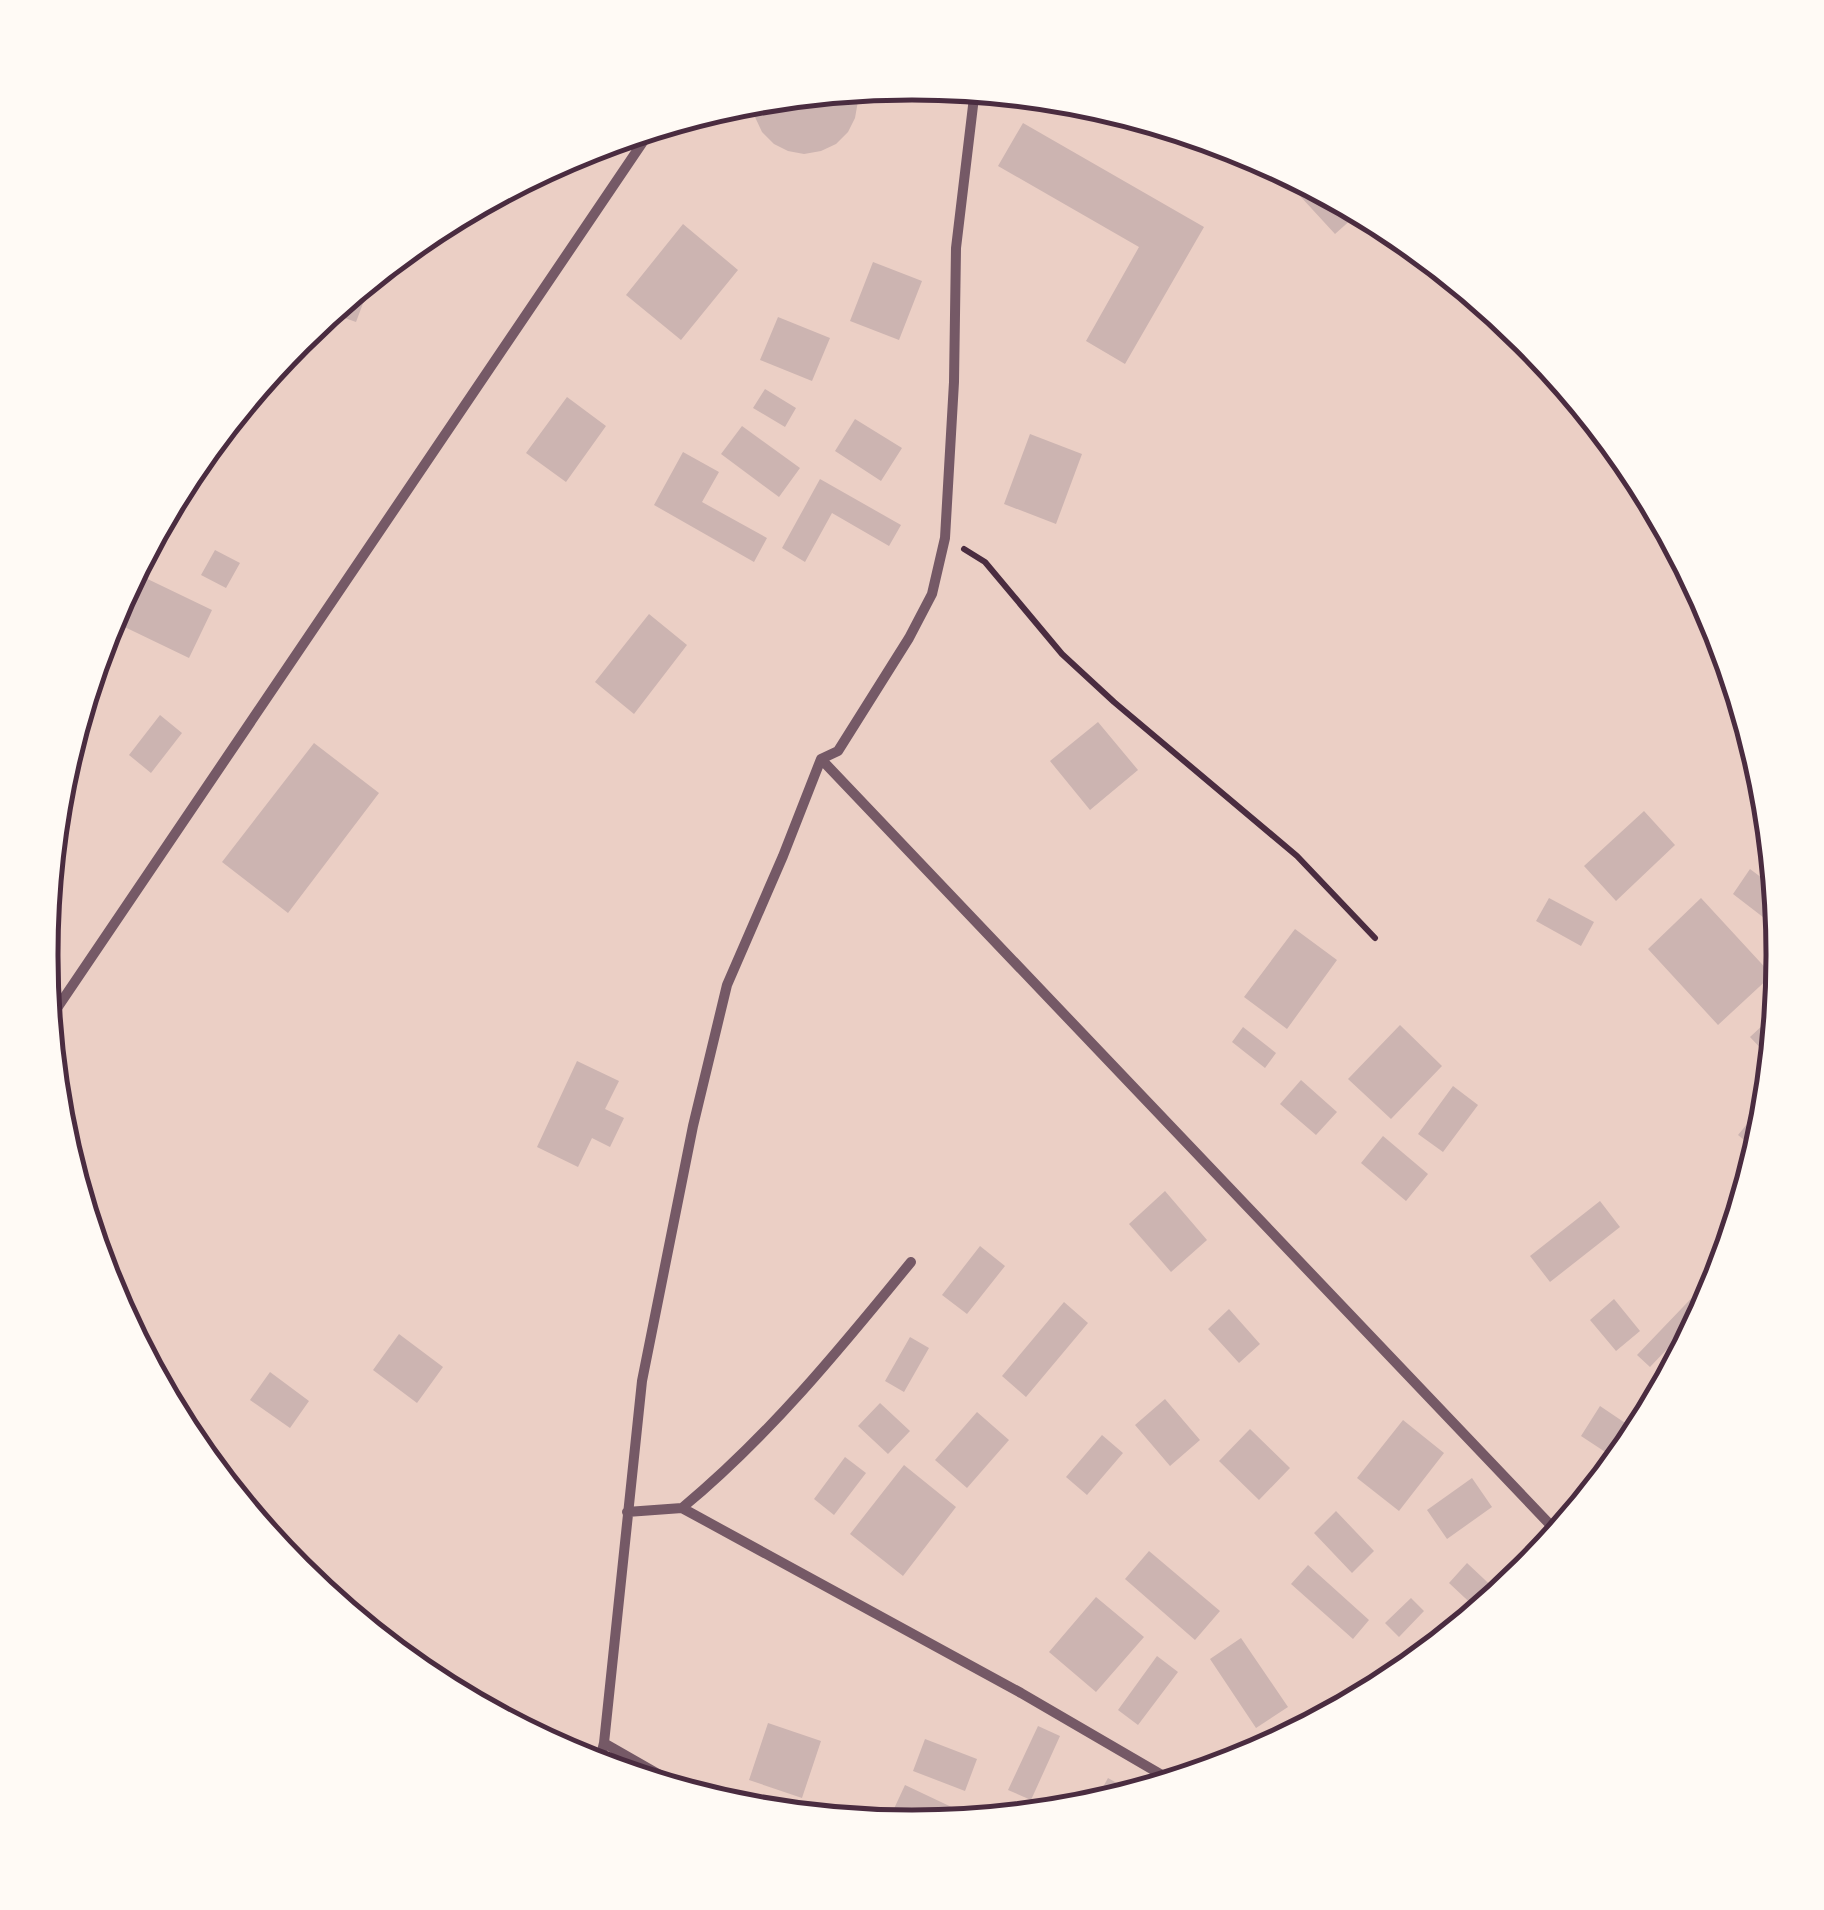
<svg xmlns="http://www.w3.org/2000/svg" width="1824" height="1910" font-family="Mulish,sans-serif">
	<rect width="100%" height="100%" fill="#f7e1d7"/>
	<path fill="#ebcfc5" d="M43 955a869 869 0 1 1 1738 0a869 869 0 1 1-1738 0Z"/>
	<path fill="#ccb4b1" d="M856,89L858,101L855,118L848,132L836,144L821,151L804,154L788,151L774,144L762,132L755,117L752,99Z
		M1023,123L1204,227L1125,364L1086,341L1139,247L998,166Z
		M1297,177L1333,196L1353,218L1335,234L1289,184Z
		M683,224L738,270L681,340L626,295Z
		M873,262L922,281L899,340L850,321Z
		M374,274L356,322L328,312Z
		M778,317L830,338L812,381L760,360Z
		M765,389L796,408L785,427L753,408Z
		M567,397L606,426L566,482L526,453Z
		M855,419L902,448L881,481L835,451Z
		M742,426L800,468L779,497L721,454Z
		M1030,434L1082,454L1056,524L1004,504Z
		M683,452L719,472L702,502L767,538L754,562L654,505Z
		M820,479L901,525L889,546L832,513L805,562L782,548Z
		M215,550L240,563L226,588L201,575Z
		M133,572L212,610L189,658L108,619Z
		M649,614L687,645L634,714L595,682Z
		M160,715L182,733L151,773L129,755Z
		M1098,722L1138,770L1090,810L1050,761Z
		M314,743L379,793L288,913L222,862Z
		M1644,811L1675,845L1616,901L1584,866Z
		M1750,869L1778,890L1780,914L1772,924L1733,894Z
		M1549,898L1594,922L1581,946L1536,921Z
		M1701,898L1772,975L1718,1025L1648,949Z
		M1295,929L1337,960L1287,1029L1244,997Z
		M1778,1011L1775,1050L1768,1056L1750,1037Z
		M1400,1025L1442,1066L1391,1119L1348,1079Z
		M1243,1027L1276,1053L1265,1068L1232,1042Z
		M577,1061L619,1081L605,1109L624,1118L610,1147L592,1138L578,1167L537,1147Z
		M1301,1080L1337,1112L1316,1135L1280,1104Z
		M1453,1086L1478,1105L1443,1152L1418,1134Z
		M1761,1107L1768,1112L1767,1126L1759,1152L1738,1135Z
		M1383,1136L1428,1174L1406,1201L1361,1163Z
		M1165,1191L1207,1240L1171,1272L1129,1224Z
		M1600,1201L1620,1227L1550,1282L1530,1256Z
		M980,1246L1005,1266L967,1314L942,1295Z
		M1706,1283L1716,1293L1708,1306L1650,1367L1637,1355Z
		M1614,1299L1640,1331L1616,1351L1590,1320Z
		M1064,1302L1088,1323L1026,1397L1002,1376Z
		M1229,1309L1260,1344L1239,1363L1208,1329Z
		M399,1334L443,1367L417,1403L373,1370Z
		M910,1337L929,1348L904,1392L885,1381Z
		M270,1372L309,1401L290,1428L250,1400Z
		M1165,1399L1200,1440L1170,1466L1135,1425Z
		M880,1403L910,1431L888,1454L858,1426Z
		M1600,1406L1640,1433L1619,1461L1581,1436Z
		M977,1412L1009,1440L967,1488L935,1460Z
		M1403,1420L1444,1453L1399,1511L1357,1478Z
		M1250,1429L1290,1468L1259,1500L1219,1461Z
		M1102,1435L1123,1453L1087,1495L1066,1477Z
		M845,1457L866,1473L834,1515L814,1499Z
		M904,1465L956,1507L903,1576L850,1534Z
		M1472,1478L1492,1507L1447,1539L1427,1510Z
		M1336,1511L1374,1551L1352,1573L1314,1533Z
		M1149,1551L1220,1611L1195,1640L1125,1579Z
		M1467,1563L1501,1595L1480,1612L1449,1583Z
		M1308,1565L1369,1620L1353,1639L1291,1584Z
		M1096,1597L1144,1637L1096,1692L1049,1652Z
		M1411,1598L1424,1611L1399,1637L1385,1623Z
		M1241,1638L1288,1707L1256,1728L1210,1659Z
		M1157,1656L1178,1672L1138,1725L1118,1710Z
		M768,1723L821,1741L802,1798L749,1780Z
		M1038,1726L1060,1736L1031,1800L1008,1790Z
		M925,1739L977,1759L965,1791L913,1771Z
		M1108,1778L1136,1794L1092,1807Z
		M905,1785L979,1820L919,1826L892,1813Z"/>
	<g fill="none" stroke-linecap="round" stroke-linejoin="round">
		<path stroke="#4a2c40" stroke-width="6" d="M964,549L985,562L1062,654L1114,702L1297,856L1375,938"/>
		<path stroke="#755966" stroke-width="10" d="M821,759L1559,1534
			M47,1023L653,127
			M682,1508C769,1436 840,1349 911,1262
			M627,1512L682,1508L1021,1693L1174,1782
			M604,1743L700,1798
			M598,1767L604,1743L642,1381L693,1126L727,985L783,856L821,759L838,751L909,638L932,594L945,538L954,382L956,248L975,89"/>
	</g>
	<path d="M0 0H1824V1910H0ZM912 100H912A854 854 0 0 1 1766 954V956A854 854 0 0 1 912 1810H912A854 854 0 0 1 58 956V954A854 854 0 0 1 912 100Z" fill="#fffaf5" fill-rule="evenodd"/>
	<path fill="none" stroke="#4a2c40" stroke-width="5" d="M912 100H912A854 854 0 0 1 1766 954V956A854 854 0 0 1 912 1810H912A854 854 0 0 1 58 956V954A854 854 0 0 1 912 100Z"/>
</svg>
